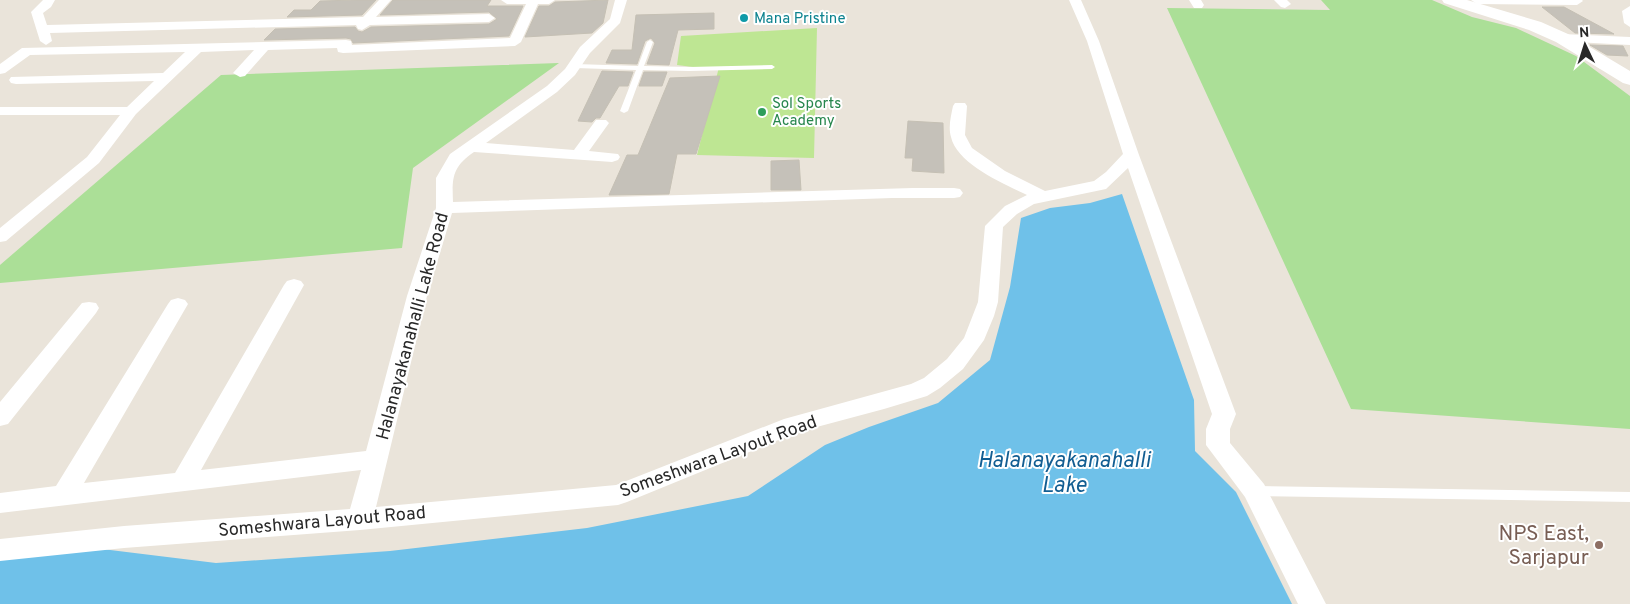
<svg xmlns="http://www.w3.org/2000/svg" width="1630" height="604" font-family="Overpass,sans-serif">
	<rect width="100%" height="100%" fill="#eae4da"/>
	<path fill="#abdf97" d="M1321,0H1432L1472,17L1516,28L1576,56L1630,96V429L1351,409L1167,8L1330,10Z
		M559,63L413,168L402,248L0,283V265L221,75Z"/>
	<path fill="#bee693" d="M817,28L814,158L697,155L719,67L701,68L677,65L681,36Z"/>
	<path fill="#6fc1e9" d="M1122,194L1194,400L1195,451L1236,492L1292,604H0V558L102,549L216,563L390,551L587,528L748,496L825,445L869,427L938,403L990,360L1010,287L1021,218L1050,208L1090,203Z"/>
	<path fill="#c5c1b9" stroke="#c5c0b4" d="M356,0H376L362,15L287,17L294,10H311L320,1Z
		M393,0H491L487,6H523L509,36L353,43L351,39L346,38L264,40L275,29L355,27L358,31L362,32L371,27L489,24L497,19L489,12L380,15Z
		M608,0L603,23L592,33L525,37L539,6H549L555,2Z
		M1542,7H1564L1614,34L1575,33Z
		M714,13V29L678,30L669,65L647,64L655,43L651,38L645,41L637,64L606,63L612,50H632L636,15Z
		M1590,45L1623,46L1628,56L1607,55Z
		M602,71L633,72L628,86H619L600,118H596L592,122L578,121Z
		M644,72H667L662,86H639Z
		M720,76L696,154H677L669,194L609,195L627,155H638L670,78Z
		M908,121L943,123L944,173L912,171L913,158H905Z
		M799,160L801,190H771V161Z"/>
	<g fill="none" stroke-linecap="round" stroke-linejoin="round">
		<path fill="#fff" fill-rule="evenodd" d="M650,40L653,42L644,66L689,67L772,65L775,67L772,69L689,71L643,70L628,111L624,113L620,111L636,70L575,68L572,66L575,64L638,66L647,42Z
			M1256,486L1630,492V502L1256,496L1252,495L1250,491L1252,487Z"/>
		<path fill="#fff" fill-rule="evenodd" d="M43,0H55L51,7L43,13L47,25L363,17L379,0H391L376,17L489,14L495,18L489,22L370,25L362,30L358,29L356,25L50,33L52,41L46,45L40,41L31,12Z
			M501,0H555L549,4H538L521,42L515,46L343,53L338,52L337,48L268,50L245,76L240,77L233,73L254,50L201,52L136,114L99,163L6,241L0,242V228L87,157L120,115H0V107H127L154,81L16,84L11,83L9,80L11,77L163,73L185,52L30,55L5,73L0,74V64L22,48L346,40L351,41L352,45L510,38L526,4H507Z
			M615,0H627L620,23L590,53L575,75L557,92L486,143L574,150L596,120H606L609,123L589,151L618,154L620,157L618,160L612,162L474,152C452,167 452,178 453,202L913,188H954L960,189L963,193L960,197L954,198H892L452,213L427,296L376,507L616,485L784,419L911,384L924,378L947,359L964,338L978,302L985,226L1005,206L1027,195C1004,184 957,164 951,137C948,127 951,116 953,106L955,103H965L967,106L965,135L972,148L1005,171L1045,191L1094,181L1106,172L1123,154L1087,41L1069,0H1081L1099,41L1139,155L1236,414L1230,429V443L1264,484L1326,604H1298L1245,497L1206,445V429L1212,414L1128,168L1106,189L1034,204L1017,214L1003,227L998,302L994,316L984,340L963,369L940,388L927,396L884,409L798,432L627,502L618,505L360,530L124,548L0,561V539L124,526L350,509L361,470L0,513V493L56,486L168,304L171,300L178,298L185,300L188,304L84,483L175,473L284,285L287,281L294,279L301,281L304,285L201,470L366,451L407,296L436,208V178L450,154L547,86L565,69L580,47L610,19Z
			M1189,0H1201L1204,5L1202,8H1194Z
			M1274,0H1287L1291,4L1285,8L1281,7Z
			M1471,0H1582L1583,1L1577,5L1477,4Z
			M1630,6V27L1624,23L1622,11Z
			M1562,34L1630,37V45L1557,41L1556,38L1557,35Z
			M89,302L96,303L99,308L96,313L8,424L0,426V402L82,303Z"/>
		<path fill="#fff" fill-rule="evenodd" d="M1442,0H1467L1541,22L1568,34L1630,71V85L1623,83L1556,42L1529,30L1444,3Z"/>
	</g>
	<circle fill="#0f9aa8" stroke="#fff" stroke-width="2" cx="744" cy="18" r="5"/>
	<circle fill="#2e9e5b" stroke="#fff" stroke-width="2" cx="762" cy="112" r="5"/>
	<circle fill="#8d6e63" stroke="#fff" stroke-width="2" cx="1599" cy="545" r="5"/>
	<g text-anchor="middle" stroke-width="4" stroke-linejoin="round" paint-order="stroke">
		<g font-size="15" fill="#0d838f" stroke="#fff" text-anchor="start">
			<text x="754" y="23">Mana Pristine</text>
		</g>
		<g font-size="15" fill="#27864d" stroke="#fff" text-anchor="start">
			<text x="772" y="108">Sol Sports<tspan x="772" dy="17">Academy</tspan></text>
		</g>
		<g font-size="18" fill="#282828" stroke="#fff">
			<text transform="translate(412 326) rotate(-75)" y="6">Halanayakanahalli Lake Road</text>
			<text transform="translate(718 456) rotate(-20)" y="6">Someshwara Layout Road</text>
			<text transform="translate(322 521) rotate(-5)" y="6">Someshwara Layout Road</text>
		</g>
		<g font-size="21" fill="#785e54" stroke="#fff" text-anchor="end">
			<text x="1589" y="540">NPS East,<tspan x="1589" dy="24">Sarjapur</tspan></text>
		</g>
		<g font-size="22" font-style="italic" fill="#125e92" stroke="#fff">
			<text x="1064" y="467">Halanayakanahalli<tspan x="1064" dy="25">Lake</tspan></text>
		</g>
	</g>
	<g transform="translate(1585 45) rotate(356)" stroke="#ffffff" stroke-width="4" paint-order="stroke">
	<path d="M0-4L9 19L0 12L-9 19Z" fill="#282828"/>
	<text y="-8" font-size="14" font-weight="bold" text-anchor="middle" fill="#282828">N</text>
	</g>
</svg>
